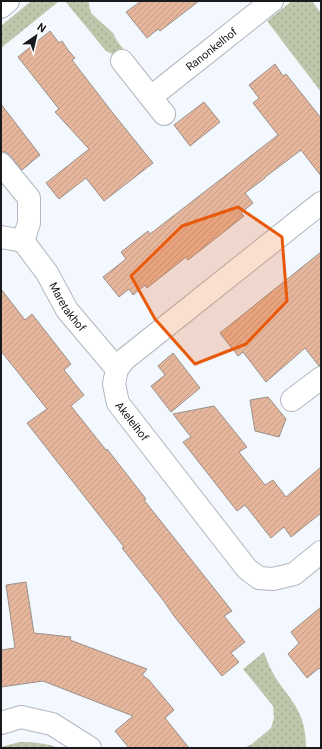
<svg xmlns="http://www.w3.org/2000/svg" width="322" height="749" font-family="Roboto,sans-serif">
	<defs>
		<pattern id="green-dots" width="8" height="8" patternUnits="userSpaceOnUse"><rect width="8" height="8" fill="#bec7ab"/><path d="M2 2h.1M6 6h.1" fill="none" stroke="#a3aa93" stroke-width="1.8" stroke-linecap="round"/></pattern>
		<pattern id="building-hatch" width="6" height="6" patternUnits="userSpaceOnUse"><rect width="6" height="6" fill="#e6b69c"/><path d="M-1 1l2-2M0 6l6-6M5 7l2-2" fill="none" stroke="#c59c86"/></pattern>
	</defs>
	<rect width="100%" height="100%" fill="#f3f7fe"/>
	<path fill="url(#green-dots)" d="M31,1L58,2L1,48V26Z
		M65,1H88C90,5 89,10 92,14L113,33L117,41L125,51L114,55L106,51Z
		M292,1H312L321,13V92L267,21Z
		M264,652C267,662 272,672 277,680C286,693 297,705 302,720C305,729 306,739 306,748H244L252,744L271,728L274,718L273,706L243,669Z
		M20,742C33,742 46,743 59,748H1L4,746Z"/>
	<path fill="url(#building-hatch)" stroke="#99908b" d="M141,1H199L160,31L158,29L147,38L126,12Z
		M50,31L59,43L62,41L68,50L75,58L72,60L112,112L153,163L104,201L86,178L59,199L46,183L89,149L55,112L59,109L18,57Z
		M275,64L283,76L286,74L321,118V176L301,150L264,178H265L245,193L253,203L241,213L244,216L188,260L186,257L147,288L145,285L133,295L129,289L119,297L103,277L126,259L121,252L148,231L150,234L278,135L253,103L259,98L249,85Z
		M204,102L220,122L190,146L174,125Z
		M1,104L40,155L22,170L10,156L6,152H1Z
		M321,252V366H319L305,348L266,382L243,352L238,356L220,333Z
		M1,289L25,320L32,314L71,364L64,370L84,395L71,406L106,450L107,449L146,499L144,500L232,611L224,616L245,642L231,653L239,662L222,676L174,616L163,600L122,548L124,547L27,423L47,409L1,351Z
		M173,353L200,388L171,412L151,386L165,375L158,366Z
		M268,397L286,419L279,437L255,431L250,400Z
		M214,406L247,447L239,452L265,485L273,480L286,497L321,467V513L291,537L284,527L271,538L245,505L237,511L183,442L191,437L173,414Z
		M26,582L34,633L71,637L70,640L147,669L142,675L149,680L174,710L165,718L189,748H129L115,731L133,716L43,681L1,687V650L15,648L6,585Z
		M321,607V670L319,668L307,678L288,654L299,643L291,632Z"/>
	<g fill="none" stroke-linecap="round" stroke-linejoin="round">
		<g stroke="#b3b7bf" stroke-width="24">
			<g id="minor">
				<path d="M1,7L8,1"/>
				<path d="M122,61L164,114"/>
				<path id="s1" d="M151,97L272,1"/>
				<path d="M1,164L29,198V223L23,241"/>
				<path id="s2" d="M321,203L125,359L117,369L114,384L118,403L247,569L259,578L273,579L294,574L321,552"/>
				<path id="s3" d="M1,237L23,241L47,273L67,310L117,369"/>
				<path d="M292,400L321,378"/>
				<path d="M1,723L21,717L52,724L90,748"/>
			</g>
		</g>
		<use href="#minor" stroke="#fff" stroke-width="22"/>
	</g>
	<path fill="#e8590c" fill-opacity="0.2" stroke="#e8590c" stroke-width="3" stroke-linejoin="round" d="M238,207L282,237L287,301L246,344L195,364L155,319L131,276L182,226Z"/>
	<g text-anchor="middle" stroke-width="3.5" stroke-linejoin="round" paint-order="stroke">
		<g font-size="11" fill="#191a1d" stroke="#fff">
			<text dy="4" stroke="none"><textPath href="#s1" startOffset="77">Ranonkelhof</textPath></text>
			<text dy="4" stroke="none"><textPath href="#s3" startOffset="102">Maretakhof</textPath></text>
			<text dy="4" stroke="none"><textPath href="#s2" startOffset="321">Akeleihof</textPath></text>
		</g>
	</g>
	<rect width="322" height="749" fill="none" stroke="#191a1d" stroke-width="4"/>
	<g transform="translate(36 36) rotate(34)" stroke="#ffffff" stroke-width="3" paint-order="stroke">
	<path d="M0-3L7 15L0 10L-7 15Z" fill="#191a1d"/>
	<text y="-6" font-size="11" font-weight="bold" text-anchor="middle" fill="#191a1d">N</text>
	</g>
</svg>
